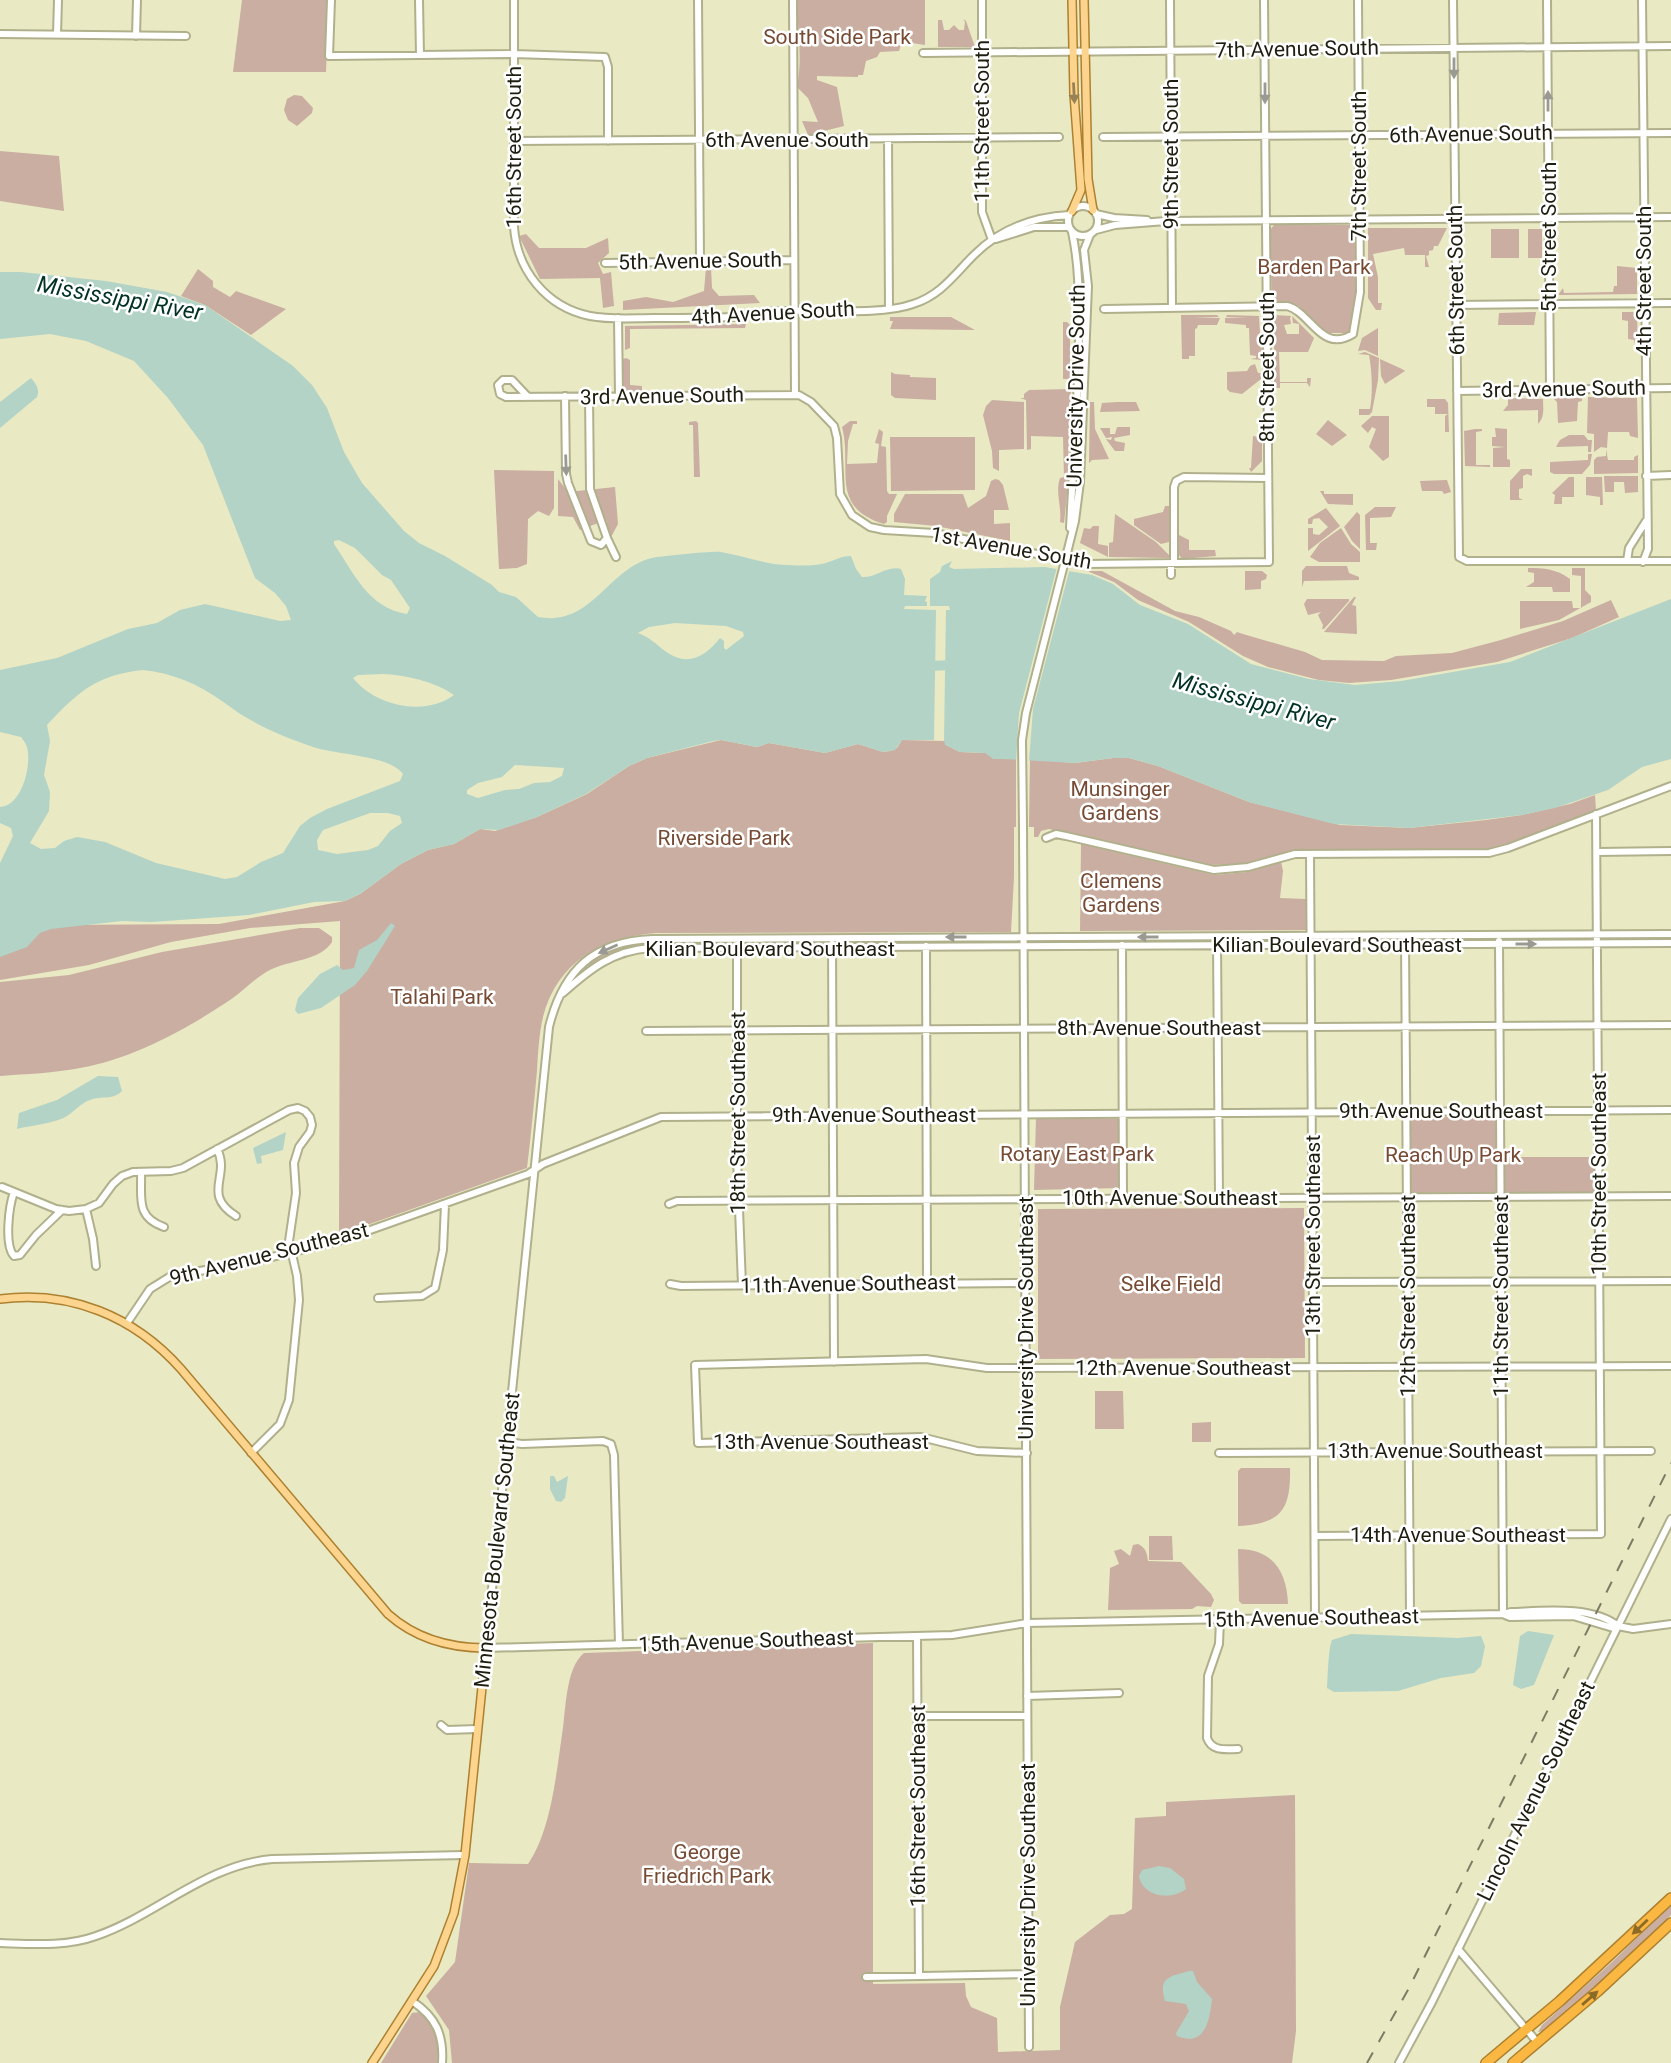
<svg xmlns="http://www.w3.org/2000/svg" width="1671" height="2063" font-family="Roboto,sans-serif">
	<rect width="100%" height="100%" fill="#e9e9c4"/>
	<path fill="#c9aea1" d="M242,0H329L326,72H233Z
		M797,0H925V45L912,43V39H903L899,51L880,52L877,57L866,61L863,75H858V77L817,76V80L837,87L844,126L808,135L802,121L818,122L808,98L797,87C803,56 797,31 797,0Z
		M963,19L966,21L975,47H938V20H942L944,30H949L954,25L959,30H964L965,22Z
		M294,95L302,96L313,108L312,113L297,126L288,120L284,110L287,99Z
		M0,151L59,156L64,211L0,201Z
		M1274,225H1352L1355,227L1357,296L1351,331L1349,333H1326L1299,306L1272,301L1270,230Z
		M1368,228H1447L1438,246H1434L1433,250L1429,251V255L1426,256L1429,267H1425V255H1405L1404,248L1373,254L1378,277V303H1382L1381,310H1376L1368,298Z
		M1491,229H1519V258H1491Z
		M1528,229H1542V258H1528Z
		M526,234L539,248H586L608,238L609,253L598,263L603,274L611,272L614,306L603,308L600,278L540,279L519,236Z
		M1617,266L1637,268V294L1558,295L1563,288L1564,293L1613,292L1614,286H1617Z
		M706,267H711L712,288L719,296L754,295L760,303L623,310V301L646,297L673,302L704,291Z
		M198,269L213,281V287L230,297L236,291L286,309L251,335L205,305L181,296Z
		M1536,312L1534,325H1498L1499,313Z
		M1622,312H1634L1637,316L1638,344H1635L1634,340L1628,339V321L1622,320Z
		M1181,315H1217L1219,317L1193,318H1220L1217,325H1198L1197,328L1195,329V356H1189V359H1182Z
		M1227,315L1259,316L1261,351L1263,315V360L1250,359L1256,358V356L1250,355L1249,328H1246V325L1225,323V318L1247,317H1226Z
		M1274,315L1291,316L1290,318L1291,324L1284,325L1287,334H1299V324L1293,323L1292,316L1314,338L1308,352H1279L1280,382H1307V378H1311L1310,387L1307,383H1280V388H1274Z
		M890,317H951L975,330L890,329L893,321H890Z
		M1063,322H1067L1070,325V379H1063Z
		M746,324L745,328L630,329V348L625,350V326Z
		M1378,328V356L1365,350L1358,351L1362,338Z
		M1365,352L1379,358L1378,380L1372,412L1369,415H1359V409H1370C1373,393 1372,371 1369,355L1358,354Z
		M626,358L630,360V385L642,386V392L623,391V359Z
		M1380,359L1402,369L1405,371L1385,384L1381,376Z
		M1255,364L1258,373H1261V379L1242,394L1230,392L1227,389V372L1247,371L1250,366Z
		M891,372L895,374L910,375V377L936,378V400L895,398L891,395Z
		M1071,389L1067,494L1064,523L1060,522C1062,507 1055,492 1060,478L1064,477L1063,437L1031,436V449L1027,450L1026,400L1020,398H1024V394L1029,390Z
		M1588,397L1637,398L1638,438L1630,436L1629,432H1608L1607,448L1601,447L1594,452V434L1587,433Z
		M1508,398L1543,399C1543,408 1545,417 1538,424V410L1503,411L1508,405Z
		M1553,398H1582V401L1578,402L1577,421L1558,423L1557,402Z
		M1427,399H1445L1448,403L1449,432H1445V416L1448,414H1435V407H1427Z
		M992,400L1024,402V449L999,450V471L993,468L992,451L983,415L986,406Z
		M1090,402H1094L1095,429L1109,459L1092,460L1089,463Z
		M1117,402H1136L1140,411L1100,412L1102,403Z
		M1372,416H1389V457L1383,461L1369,447L1376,429L1372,427L1368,433L1361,426Z
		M1328,420L1347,435L1332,446L1316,434Z
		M696,421L698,423L700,477H694L693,425H689V422Z
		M850,421H857V424H853L848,441L847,464L877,463L879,444L875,443L879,429L883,432L881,446L886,447L887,491L889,494H897L887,516V522L884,524C828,507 853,468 842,427Z
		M1117,427H1130V435L1114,438L1115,441L1125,443L1124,451H1115L1106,439L1111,440L1112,437L1106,438L1100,428H1110V434H1115Z
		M1495,428L1507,429V459L1510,460V467H1493V448L1505,447L1492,446V437H1496Z
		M1475,429H1482V431L1476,432V465H1490V467L1465,466L1464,431Z
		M1569,435H1584L1588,440H1592L1591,452H1588V446L1556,447L1560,440Z
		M1253,436L1259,437L1262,441V461L1251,472L1249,468H1251Z
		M890,437H975V490L891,491Z
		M1606,449L1608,460H1634V457L1638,455V473L1594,474V460L1597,457L1606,456Z
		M1588,454H1592L1590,465L1582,474H1554L1550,472V462L1588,460Z
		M1521,469H1532V476L1527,474L1523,476V488L1519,489V498L1523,500H1510V481Z
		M494,470L554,471V508L549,516L538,511L528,519L527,564L517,568L499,569Z
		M1604,476H1638V492L1625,493L1624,482H1614V492H1605Z
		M1569,477H1574V497H1562V504H1554L1555,495L1552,493Z
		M1586,477H1602L1603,505H1600V497L1586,495Z
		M558,479L568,492L615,487L618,524L610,539L606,520L580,530L573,517L558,516Z
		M995,479L999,480L1003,485L1009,510H994V524L1010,523V541L936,526L894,522V514L905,494H963L968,508L986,496L991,481Z
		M1447,480L1451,492L1444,494L1442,491H1422L1420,481Z
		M1320,491H1324V494H1353V505L1328,504Z
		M1165,506H1169V542L1161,544L1134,525V519L1163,512Z
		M1375,507H1396L1391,517L1370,518V543H1377L1376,550H1366L1365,515Z
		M1326,508L1340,526L1308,551V528H1313V534L1319,535L1328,527L1319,518L1313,519L1312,524H1308V519Z
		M1357,512L1360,515V549L1352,541L1344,527Z
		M1115,514L1156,542L1169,555V558L1109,557V543L1113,542Z
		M1093,526H1099L1098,544L1108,546V557L1080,543L1084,528L1090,529Z
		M1341,528L1351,544L1360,552V562H1319L1310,557L1320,543Z
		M1179,535L1189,540V550H1215L1216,556L1182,559L1179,555Z
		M1306,566H1347L1349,573L1359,577V580L1304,581L1302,587V571Z
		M1528,568C1544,568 1557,569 1570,579V592H1553L1552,587H1526L1534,582V573L1528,572Z
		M1572,568H1585V590L1591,596V602L1559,620L1520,629V601H1572L1573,608H1581V576L1572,575Z
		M1087,571H1102L1175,611L1199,617L1231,631L1234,635L1237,632L1243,634L1305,652L1322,660L1384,661L1396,656L1452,653L1501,640L1563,621L1611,600L1619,617L1572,638L1497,662L1391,680L1349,683L1319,680L1268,667L1243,656L1189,622L1138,600L1114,582Z
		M1245,571H1262L1267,575L1266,579L1261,581V589L1245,590Z
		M1354,597H1356L1352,605L1356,606L1357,634L1324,632Z
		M1307,599H1349V601L1324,629H1322L1323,625L1318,615L1321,612L1308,615L1304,604Z
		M721,740L757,747L769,743L825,753L858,744L883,752L890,751L897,748L902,740L945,741L948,746L960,752L986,753L1003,759H1016V827H1014V877L1011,932L656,933C602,937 557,962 543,1017C539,1034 538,1053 537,1071C534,1103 531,1135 527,1168L339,1235L340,921L250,928L171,942L89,965L0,980V952L50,925L219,924L345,901L360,894L401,864L428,850L454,844L480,829L495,831L537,817L587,794L629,766L647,758Z
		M1113,758H1129L1158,766L1249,802L1340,825L1409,828L1486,820L1522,815L1570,804L1595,795L1596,810L1502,847L1491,849L1293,850L1248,864L1209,865L1049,829L1041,831L1038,837H1034V827H1029L1030,759L1075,763Z
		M1081,844L1215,875L1247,872L1281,862L1283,871L1280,898L1306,899L1307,930L1080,931Z
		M300,928H319L332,937V942C320,961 289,960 270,970C254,978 242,993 227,1002C183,1031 132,1059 80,1068C54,1073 27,1074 0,1076V982L69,975L162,952Z
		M647,942H725L727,944L725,946L627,949L601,959L589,967L586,965C600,949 626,945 647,942Z
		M1410,1117H1496V1192L1410,1193Z
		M1036,1118L1119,1119L1120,1188L1034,1190Z
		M1505,1157H1594V1192H1505Z
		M1304,1208L1305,1358L1038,1359V1209Z
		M1095,1391H1123L1124,1429H1095Z
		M1211,1422V1442H1192V1423Z
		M1241,1468H1290C1291,1510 1281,1524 1238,1526V1471Z
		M1149,1536H1172L1173,1560H1149Z
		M1138,1544C1146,1548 1147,1553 1148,1561L1181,1562L1211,1594L1214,1600L1211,1607L1197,1606L1192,1609L1108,1610L1110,1568L1119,1564L1114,1551L1121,1549L1130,1556L1133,1545Z
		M1238,1549C1273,1549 1287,1572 1288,1604H1242L1239,1601Z
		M873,1643V1984L965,1983L966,1996L971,2007L997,2018L998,2052L1060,2050V2007L1075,1942L1110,1915L1124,1914L1132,1909L1135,1818L1166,1816V1802L1295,1795L1296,2031L1292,2063H452L449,2030L426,1996L455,1962L469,1863L528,1864C551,1831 556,1775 562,1735C566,1712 565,1668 584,1653Z
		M1671,1905V1915L1617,1968L1548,2030L1538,2032L1542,2025L1611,1963Z
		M420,2012C438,2030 438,2038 439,2063H381L412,2013Z"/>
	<path fill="#b2d3c6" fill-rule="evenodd" d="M0,272H21L106,281L167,292L205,305L293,366L312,385L327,408L344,452L362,483L404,531L419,543L445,556L492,585L499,592L516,597L538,617C592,627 607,569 652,558C662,556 712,551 721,552C744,556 766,565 789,565C801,566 815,566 826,563C836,560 840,556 851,556L856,569L862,577C877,578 886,565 901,569L905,579L904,595L927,596L925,601L927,602V606H905L904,609L936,610L934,740H902L895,750L890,751L883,752L858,744L825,753L769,743L757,747L721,740L713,741L647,758L629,766L586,794L537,817L499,830L480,829L454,844L428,850L401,864L360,894L345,901L314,902L249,915L152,922L122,921L51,929L40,933L27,947L0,957V863L13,836L11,828L0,823V807C22,806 32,765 27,747C26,743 23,740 21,737L0,732V670L57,658L128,629L157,623L180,610L205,604L280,621L291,620L286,606L275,593L255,578L203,445L168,398L134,361L86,341L50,334L0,339ZM339,540L355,548L382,575L391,580L410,608L407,614C368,608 354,573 334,544V541ZM675,623L726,626L743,632L744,636L726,650L724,648V641L720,638C706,656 688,668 665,651C656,644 649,637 638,633L649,627ZM143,670C173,673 198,684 222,701C231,707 239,714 249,719C269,731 291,739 313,747C337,755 389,755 403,774L400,781L327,809L310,818L300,826L283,853L261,862L237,877L225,879L156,863L105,842L77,837L64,841L55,848L41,849L30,843L49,811L50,792L44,775L50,741L47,725C78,692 96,675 143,670ZM382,674C406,675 434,681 454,695C425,717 375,706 353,678L358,675ZM515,765L564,768L562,776L550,782L534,783L519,789L505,790L478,798L467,794V790L478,783L502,777ZM370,813H388L400,816L402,823L390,831L378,846L368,850L337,854L318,850L317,840L323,830Z
		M31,378C36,384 40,389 37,397L0,428V402Z
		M952,561L949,567L954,569L1045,567L1092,575L1113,584L1140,605L1188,624L1251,664L1309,679L1355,685L1401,681L1510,662L1671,599V759L1642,767L1608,790L1555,808L1522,815L1409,828L1334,824L1249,802L1158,766L1129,758H1113L1075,763L1003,759H993L985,753L960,752L945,745L944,740L946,610H950L949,606H930V579L940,572L942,566Z
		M391,923L395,926L367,971L355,985L321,1008L298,1014L295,1010L298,998L320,974L337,965L343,970L354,968L359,950L377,940Z
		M98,1076L118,1077L122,1091C112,1101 102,1095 90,1100C81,1103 75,1111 67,1116C54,1124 32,1125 17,1129L19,1113L57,1100Z
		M286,1132L283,1150L261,1156L262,1163L257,1164L253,1148Z
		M550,1476H554L557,1482L568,1476L565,1498L561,1502L556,1501L550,1489Z
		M1528,1631L1554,1635L1534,1685L1521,1689L1513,1685L1520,1636Z
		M1351,1634L1458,1638L1481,1636L1485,1646L1481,1666L1474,1673L1441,1678L1398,1691L1334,1692L1327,1688C1328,1676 1328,1650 1332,1640Z
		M1159,1866L1170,1868L1184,1879L1186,1889C1171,1901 1143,1897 1139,1876L1142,1870Z
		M1189,1971H1193L1197,1982L1212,1999C1210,2018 1206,2048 1177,2036L1176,2033L1189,2011L1186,2004L1165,2001C1158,1977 1169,1977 1189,1971Z"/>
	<path fill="#e9e9c4" d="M1057,567L1070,568L1033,709L1029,762H1016L1019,713Z"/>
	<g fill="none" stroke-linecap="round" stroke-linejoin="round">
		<path stroke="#b2d3c6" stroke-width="10" d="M924,666L958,665"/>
		<g stroke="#b0b08c" stroke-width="10">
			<path id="minor" d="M331,0L329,56L514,54L605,57L608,67V141
				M419,0L420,55
				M514,0V227C517,270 546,307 590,316C611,320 633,318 654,318C681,318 707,318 734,317C750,316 765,311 781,311C818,309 880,316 913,304C941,295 954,275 974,255C1000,229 1032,217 1069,215
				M698,0L700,260
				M793,0L795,395
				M982,0V212L992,240
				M1170,0L1172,308
				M1453,0L1459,557L1467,561H1671
				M1547,0L1550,390
				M1642,0L1648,549L1643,562
				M0,34L186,36
				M57,34L58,0
				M136,36L137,0
				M923,53L1671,46
				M1103,137L1671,133
				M888,139L889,309
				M514,141L1059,137
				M1068 221a15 15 0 1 1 30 0a15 15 0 1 1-30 0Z
				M1096,214L1114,218L1147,220
				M1096,230L1115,225L1166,221L1671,217
				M996,239L1034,227H1069
				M605,263L794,260
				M1455,305L1671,303
				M1104,309L1287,306C1311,312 1321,354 1353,334L1360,292L1358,0
				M618,318L619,396
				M1457,391L1671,388
				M565,396L566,474L568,483L591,541L601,545L607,538L590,489L589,396
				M528,397L512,380H503L498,385L500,394L506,397L799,395L811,402L834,426L837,438L840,494L852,515L870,527L884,530L934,533L1086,564L1269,562L1264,0
				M1646,476L1671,475
				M1070,528C1073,462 1079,395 1079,329C1079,296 1079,264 1072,232
				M607,538L616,557
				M1067,553L1075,521L1080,482L1088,286L1084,250L1090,235
				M1627,561L1629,548L1646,521
				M1174,563V487L1176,481L1184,477L1268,478
				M1171,575V563
				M1023,826L1029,2047
				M1046,838L1056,834L1066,836L1214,870L1248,867L1295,854L1489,853L1508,848L1671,786
				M1597,852L1671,851
				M1310,854L1315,1618
				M1405,941L1410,1615
				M1499,941L1503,1614
				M1217,942L1219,1197
				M832,944L834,1362
				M737,945V1158L742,1285
				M1122,945L1123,1198
				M926,946L927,1283
				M563,993C590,969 612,951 650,948L1671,943
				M646,1031L1671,1025
				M217,1149C231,1176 201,1194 236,1216
				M141,1172C142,1197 135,1217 164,1227
				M2,1187L56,1209L69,1211L86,1209L99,1203L113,1184L122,1176L133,1172L171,1171L183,1168L289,1110L298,1108L305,1111L310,1117L312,1125L310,1132L299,1147L294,1163L296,1193L289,1241L297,1276L299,1300L289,1400L280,1424L251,1453
				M14,1192C9,1206 4,1245 14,1256L20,1255L36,1235L62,1210
				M669,1204L677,1201L1671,1196
				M86,1209L93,1239L96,1266
				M1312,1282L1671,1281
				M670,1284L681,1286L1026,1283
				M378,1298L422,1296L435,1288L443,1250L445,1204
				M127,1323L150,1289L171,1276L251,1262L342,1240L528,1174L543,1164L661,1117L1671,1110
				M507,1442L522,1444L603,1441L611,1444L614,1455L619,1645
				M1027,1453L977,1451L921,1437L698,1443L695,1365L926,1359L987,1368L1671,1366
				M1219,1453L1651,1451
				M1315,1536L1601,1534L1596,814
				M1505,1615L1510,1617L1573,1616L1613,1628L1618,1626L1633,1629L1671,1624
				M1220,1620L1219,1644L1208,1676L1207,1738C1212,1752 1226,1749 1238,1749
				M1618,1626C1591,1605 1542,1611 1511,1612L1503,1614L1027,1623L952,1635L486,1648L549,1027C563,970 594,941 653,939L1671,934
				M917,1636L919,1976
				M1027,1696L1119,1693
				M918,1716H1027
				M441,1725L447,1730L477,1729
				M0,1943C31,1944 66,1947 96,1936C157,1915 205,1865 272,1859L465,1855
				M1458,1949L1538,2043
				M866,1977L1029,1974
				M412,2001C436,2017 444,2035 442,2063
				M1399,2063L1432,2002L1671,1519"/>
		</g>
		<g stroke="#ad8130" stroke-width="10">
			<path id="major" d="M1084,0L1088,179L1093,210
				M1072,211L1081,190L1074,94L1072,0
				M0,1299C70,1290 134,1316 181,1369L388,1614C416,1639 449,1648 486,1648L465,1855L454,1913L434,1966L372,2063"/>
		</g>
		<g stroke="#ad8130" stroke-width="12">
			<path id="highway" d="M1486,2063L1560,2001L1671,1898
				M1513,2063L1598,1991L1671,1923"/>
		</g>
		<use href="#minor" stroke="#fff" stroke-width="6"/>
		<use href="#major" stroke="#fcd48d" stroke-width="7"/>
		<use href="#highway" stroke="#fab741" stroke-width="9"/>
		<path stroke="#7c7c64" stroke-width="2" stroke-dasharray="12 12" stroke-linecap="butt" d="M1367,2063L1409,1988L1671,1463"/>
		<g stroke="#b0b08c" stroke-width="10" stroke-linecap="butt">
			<path id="minor-bridge" d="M1023,826L1022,740L1026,713L1067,553"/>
		</g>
		<use href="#minor-bridge" stroke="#fff" stroke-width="6"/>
	</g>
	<defs><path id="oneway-solid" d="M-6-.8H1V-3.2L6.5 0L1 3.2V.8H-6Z" transform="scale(1.75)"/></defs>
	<g fill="#9a9a93">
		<use href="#oneway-solid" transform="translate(1454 68) rotate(90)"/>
		<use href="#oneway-solid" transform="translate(1265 93) rotate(90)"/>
		<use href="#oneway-solid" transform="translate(1548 101) rotate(-90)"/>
		<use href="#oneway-solid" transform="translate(566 465) rotate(88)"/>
		<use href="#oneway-solid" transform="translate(956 937) rotate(180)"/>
		<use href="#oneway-solid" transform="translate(1148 937) rotate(-180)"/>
		<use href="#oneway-solid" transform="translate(1526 944)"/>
		<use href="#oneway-solid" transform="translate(608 949) rotate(156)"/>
	</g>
	<use fill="#988255" href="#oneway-solid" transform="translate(1074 93) rotate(87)"/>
	<g fill="#8c6a28">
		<use href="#oneway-solid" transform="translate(1640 1927) rotate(137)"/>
		<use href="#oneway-solid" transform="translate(1590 1998) rotate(-41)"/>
	</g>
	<g text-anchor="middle" stroke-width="5" stroke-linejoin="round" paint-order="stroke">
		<g font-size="21" fill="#774a34" stroke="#fff">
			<text x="837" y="44">South Side Park</text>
			<text x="1314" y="274">Barden Park</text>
			<text x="1120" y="796">Munsinger<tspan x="1120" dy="24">Gardens</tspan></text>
			<text x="724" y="845">Riverside Park</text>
			<text x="1121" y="888">Clemens<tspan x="1121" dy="24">Gardens</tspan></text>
			<text x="442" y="1004">Talahi Park</text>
			<text x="1077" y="1161">Rotary East Park</text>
			<text x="1453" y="1162">Reach Up Park</text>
			<text x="1171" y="1291">Selke Field</text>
			<text x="707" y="1859">George<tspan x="707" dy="24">Friedrich Park</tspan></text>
		</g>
		<g font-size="21" fill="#1e1e10" stroke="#fff">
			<text transform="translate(1297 49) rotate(-1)" y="7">7th Avenue South</text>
			<text transform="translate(982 121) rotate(-90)" y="7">11th Street South</text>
			<text transform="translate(1471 134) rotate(-1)" y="7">6th Avenue South</text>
			<text x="787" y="147">6th Avenue South</text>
			<text transform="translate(514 147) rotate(-90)" y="7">16th Street South</text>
			<text transform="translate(1171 154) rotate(-90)" y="7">9th Street South</text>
			<text transform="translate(1359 166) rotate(-90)" y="7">7th Street South</text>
			<text transform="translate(1549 237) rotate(-90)" y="7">5th Street South</text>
			<text transform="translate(700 261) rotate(-1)" y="7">5th Avenue South</text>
			<text transform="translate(1456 280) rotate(-91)" y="7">6th Street South</text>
			<text transform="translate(1644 281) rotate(-90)" y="7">4th Street South</text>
			<text transform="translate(773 313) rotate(-3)" y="7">4th Avenue South</text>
			<text transform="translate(1267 367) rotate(-90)" y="7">8th Street South</text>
			<text transform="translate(1076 386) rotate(-89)" y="7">University Drive South</text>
			<text transform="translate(1564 389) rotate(-1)" y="7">3rd Avenue South</text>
			<text transform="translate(662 396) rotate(-1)" y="7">3rd Avenue South</text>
			<text transform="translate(1011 548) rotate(10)" y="7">1st Avenue South</text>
			<text x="1337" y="952">Kilian Boulevard Southeast</text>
			<text x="770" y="956">Kilian Boulevard Southeast</text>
			<text x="1159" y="1035">8th Avenue Southeast</text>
			<text x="1441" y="1118">9th Avenue Southeast</text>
			<text transform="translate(738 1113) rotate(-90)" y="7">18th Street Southeast</text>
			<text x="874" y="1122">9th Avenue Southeast</text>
			<text transform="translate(1599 1174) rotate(-90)" y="7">10th Street Southeast</text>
			<text x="1170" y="1205">10th Avenue Southeast</text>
			<text transform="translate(1313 1236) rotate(-90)" y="7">13th Street Southeast</text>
			<text transform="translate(269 1254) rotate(-14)" y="7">9th Avenue Southeast</text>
			<text transform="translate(848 1284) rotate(-1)" y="7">11th Avenue Southeast</text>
			<text transform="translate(1408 1296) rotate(-90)" y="7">12th Street Southeast</text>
			<text transform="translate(1501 1296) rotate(-90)" y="7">11th Street Southeast</text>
			<text transform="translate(1026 1318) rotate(-90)" y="7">University Drive Southeast</text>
			<text x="1183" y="1375">12th Avenue Southeast</text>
			<text x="821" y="1449">13th Avenue Southeast</text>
			<text x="1435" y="1458">13th Avenue Southeast</text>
			<text x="1458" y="1542">14th Avenue Southeast</text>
			<text transform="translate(497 1540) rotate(-84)" y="7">Minnesota Boulevard Southeast</text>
			<text transform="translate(1311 1618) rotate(-1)" y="7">15th Avenue Southeast</text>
			<text transform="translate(746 1641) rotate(-2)" y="7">15th Avenue Southeast</text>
			<text transform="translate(1536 1791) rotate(-64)" y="7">Lincoln Avenue Southeast</text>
			<text transform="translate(918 1806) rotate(-90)" y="7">16th Street Southeast</text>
			<text transform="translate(1028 1885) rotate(-90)" y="7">University Drive Southeast</text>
		</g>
		<g font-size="23" font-style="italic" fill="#013224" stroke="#fff">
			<text transform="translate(120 298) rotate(10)" y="8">Mississippi River</text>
			<text transform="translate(1254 701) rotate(15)" y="8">Mississippi River</text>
		</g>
	</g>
</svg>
